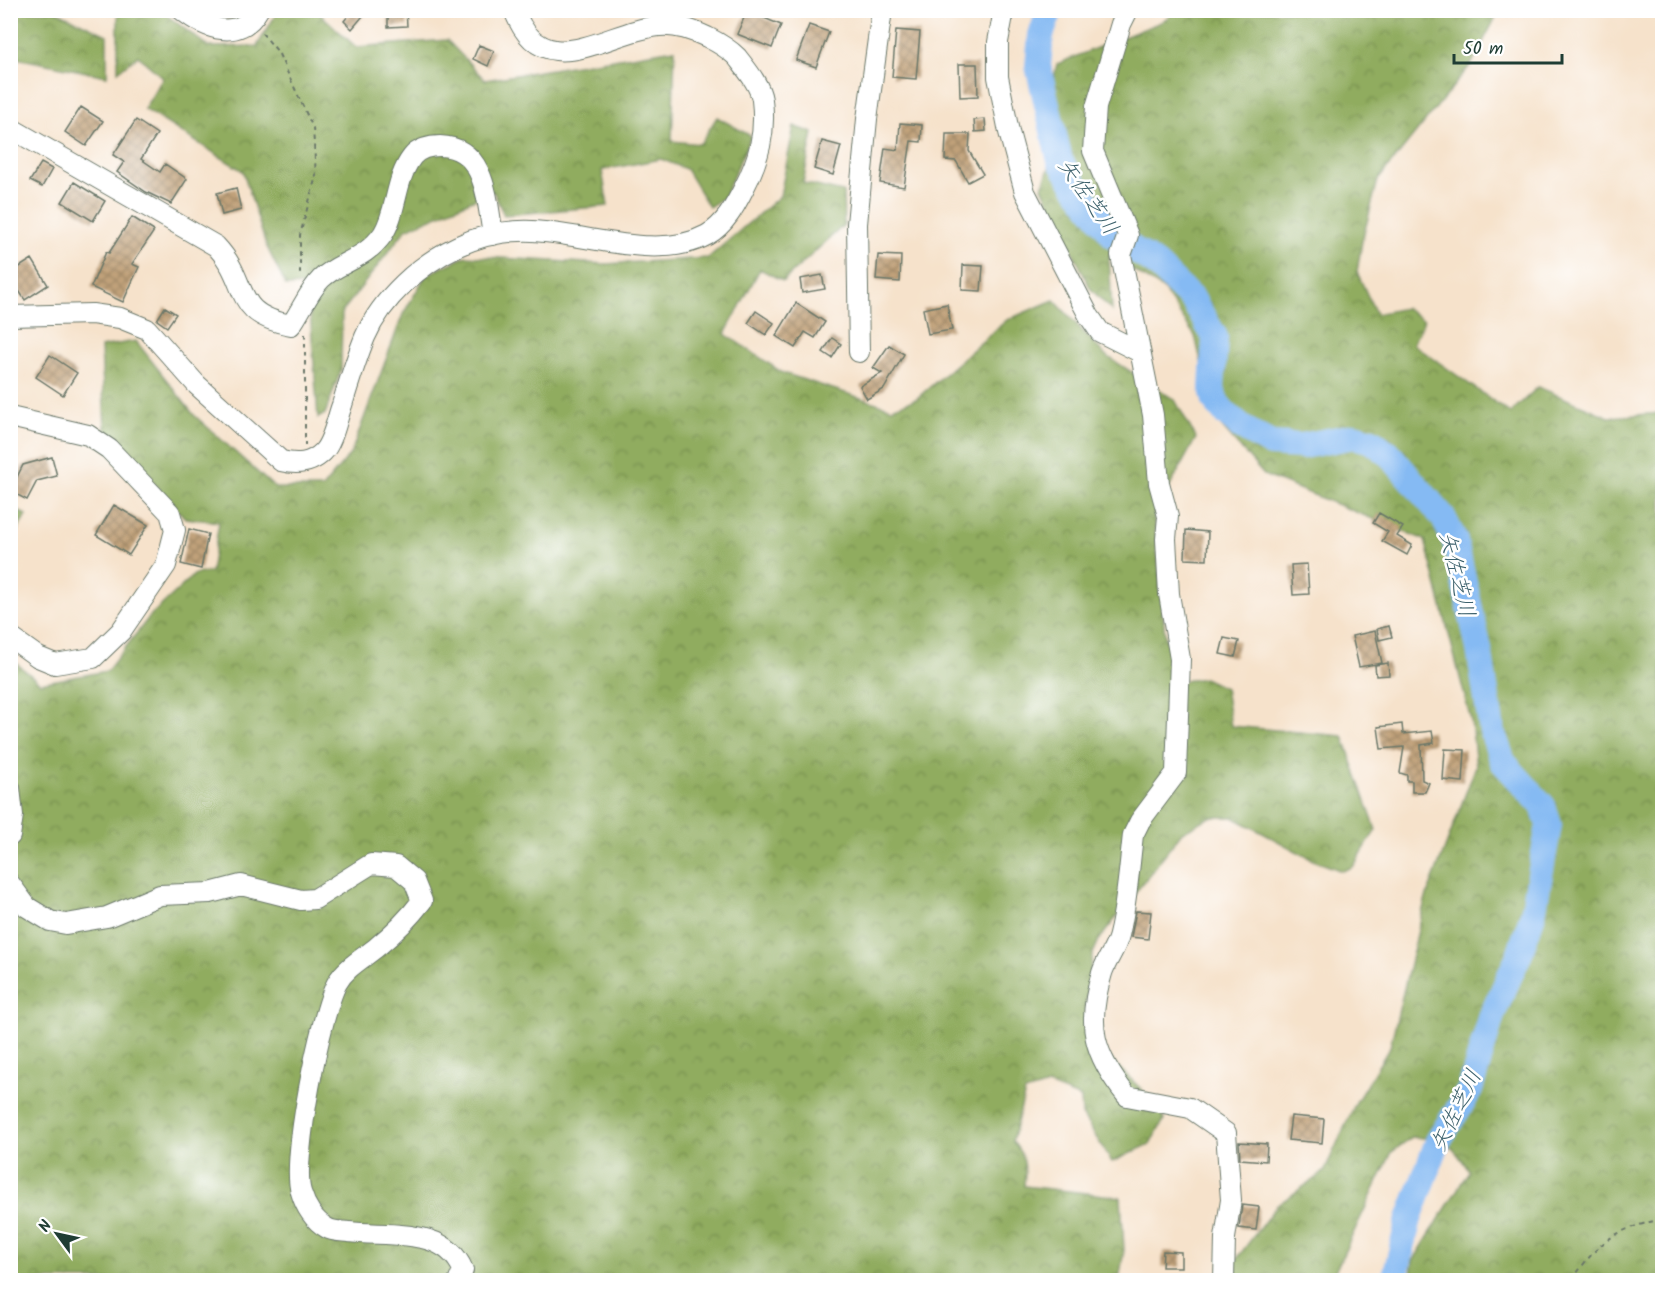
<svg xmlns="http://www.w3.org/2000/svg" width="1673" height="1291" font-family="Kalam,'Klee One',sans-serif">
	<defs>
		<pattern id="forest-crowns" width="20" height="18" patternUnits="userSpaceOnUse" patternTransform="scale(1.5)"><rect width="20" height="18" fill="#90ac5e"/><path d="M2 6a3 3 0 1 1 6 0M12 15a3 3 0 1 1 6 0" fill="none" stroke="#758d4e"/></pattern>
		<pattern id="building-cross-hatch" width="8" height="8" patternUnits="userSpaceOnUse" patternTransform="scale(1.5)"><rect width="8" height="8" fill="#c1a27a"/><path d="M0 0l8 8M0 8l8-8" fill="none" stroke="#9c8565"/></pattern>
	</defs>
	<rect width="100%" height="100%" fill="#fff"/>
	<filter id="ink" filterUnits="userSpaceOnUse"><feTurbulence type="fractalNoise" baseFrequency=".0167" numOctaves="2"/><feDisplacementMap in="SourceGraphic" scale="12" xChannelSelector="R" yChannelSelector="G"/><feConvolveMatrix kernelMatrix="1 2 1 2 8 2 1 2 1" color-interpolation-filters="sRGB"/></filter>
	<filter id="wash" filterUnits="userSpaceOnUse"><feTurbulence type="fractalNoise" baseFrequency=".008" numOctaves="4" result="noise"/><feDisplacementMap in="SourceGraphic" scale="24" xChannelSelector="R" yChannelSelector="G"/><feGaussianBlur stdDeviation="1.35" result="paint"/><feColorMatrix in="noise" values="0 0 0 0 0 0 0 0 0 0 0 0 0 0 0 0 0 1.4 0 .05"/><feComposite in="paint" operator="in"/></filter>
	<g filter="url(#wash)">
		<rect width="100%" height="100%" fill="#f6e2cb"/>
		<path fill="url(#forest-crowns)" stroke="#587449" stroke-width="1.5" d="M10,11H56L107,35V76L11,57Z
			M118,11H161L209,47L257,46L278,11H317L356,47L447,40L485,80L675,49L672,141L700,144L717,117L751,136L724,197L709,207L686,169L661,159L602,170L608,206L504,215L493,191L406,229L342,312L341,370L325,414L318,418L308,285L286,286L266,245L243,171L144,109L163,78L138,56L118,71Z
			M1176,11H1499L1472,63L1378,180L1362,241L1357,272L1376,314L1405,308L1424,320L1413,344L1510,413L1538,387L1609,417L1662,413V1280H1410L1413,1261L1469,1171C1451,1141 1445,1139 1412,1137L1392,1152L1331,1280H1221L1276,1206L1324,1172L1356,1102L1390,1047L1425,901L1476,766L1471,721L1425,540L1264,475L1215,419L1195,336L1163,289L1109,256L1112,311L1090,288L1042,187L1059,142L1051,88L1057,64L1161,22Z
			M794,126L813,133L803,183L843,192L844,225L783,281L760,269L725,334L783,373L892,408L916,399L1007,320L1054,300L1105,355L1175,400L1196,438L1154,516L1165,635L1177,682L1204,678L1225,688L1231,726L1343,736L1376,830L1353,867L1342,871L1313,860L1233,817H1210L1182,832L1099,940L1092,956L1085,1010L1091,1041L1162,1109L1164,1120L1150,1144L1112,1162L1082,1115L1081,1098L1048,1085L1025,1092L1012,1141C1026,1157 1026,1166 1024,1186L1121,1197L1124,1250L1119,1280H11L10,658L40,683L107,671L150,616L195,574L211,572L219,522L185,518L105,429L101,347L136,341L194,415L275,488H322L351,453L403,314L426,275L466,256L605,264L708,258L780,196Z
			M11,507L26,515L11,541Z"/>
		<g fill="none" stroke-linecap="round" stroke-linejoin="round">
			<path stroke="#85baf3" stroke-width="26" d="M1050,10L1041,35L1038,66L1060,161L1079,191L1114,236L1157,265L1193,300L1215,337L1212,388L1215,401L1225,413L1241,427L1271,444L1302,446L1354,436L1372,441L1389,454L1443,517L1455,541L1479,649L1492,731L1503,762L1543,806L1549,825L1533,914L1519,955L1492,1015L1470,1090L1438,1141L1409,1219L1394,1280"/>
		</g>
		<g id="blocks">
			<path fill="url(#building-cross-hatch)" d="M353,10H368L352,29L344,21Z
				M388,10H406L407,26L388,27Z
				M747,11L781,25L772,48L737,34Z
				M809,25L829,32L816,67L796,60Z
				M896,30L920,32L916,79L892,77Z
				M479,45L494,51L488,66L473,59Z
				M959,64H977L978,96L960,97Z
				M81,107L103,121L86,146L65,132Z
				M985,119L986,131L975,132L974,120Z
				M136,120L157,134L141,159L160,172L165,164L187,179L171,204L146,192L117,172L124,162L113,155Z
				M900,123L922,125L921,142L911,141L904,187L880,183L885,148L898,150Z
				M946,134H970L969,151L983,174L968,182L956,161L945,160Z
				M822,141L841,146L833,175L814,169Z
				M41,163L52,169L42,187L30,181Z
				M74,182L105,201L93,221L62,202Z
				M236,188L241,210L222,215L217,193Z
				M132,217L154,231L132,264L139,267L123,302L91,287L106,252L109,253Z
				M878,255L901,256L900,282L876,280Z
				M32,259L48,285L25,300L10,277V273Z
				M963,265L983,266L981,291L962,290Z
				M822,275L825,289L802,293L800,279Z
				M796,303L825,322L815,338L805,332L795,348L776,336Z
				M947,304L952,330L928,334L923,309Z
				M165,307L176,314L167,327L157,320Z
				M756,311L774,323L766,335L748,323Z
				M832,338L841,344L832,358L823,352Z
				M889,345L904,354L884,389L867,399L860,386L882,373L873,368Z
				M50,355L77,373L63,395L36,377Z
				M52,457L57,476L37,481L27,500L10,491L23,465Z
				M114,505L148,525L129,555L96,535Z
				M1379,513L1403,527L1397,536L1412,545L1407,555L1382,541L1388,532L1373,523Z
				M189,529L208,534L201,569L181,564Z
				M1186,530L1208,532L1207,560L1185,559Z
				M1307,564L1309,594L1293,595L1291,565Z
				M1389,626L1392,637L1379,640L1377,629Z
				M1375,631L1382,663L1359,667L1352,636Z
				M1224,638L1239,641L1235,657L1220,654Z
				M1388,663L1389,675L1376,676L1375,665Z
				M1402,724L1403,734L1432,731L1434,743L1421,745L1422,780L1429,783L1425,792H1412V781H1407V775L1400,773L1404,747L1381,749L1378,727Z
				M1445,749L1465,750L1463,782L1443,780Z
				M1136,911L1151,912L1148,939L1131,937Z
				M1291,1116L1324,1119L1322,1143L1288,1140Z
				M1239,1142L1267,1144L1266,1161L1240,1159Z
				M1242,1205L1259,1207L1256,1230L1239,1228Z
				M1163,1251L1181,1252V1267H1162Z"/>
		</g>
	</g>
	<g filter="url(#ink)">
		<use href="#blocks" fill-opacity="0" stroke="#6a7769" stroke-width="1.5"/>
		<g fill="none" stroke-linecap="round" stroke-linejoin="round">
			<g stroke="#6a7769" stroke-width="22">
				<path id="minor" d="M182,10C205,29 240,42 258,10
					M1004,10L998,42V77L1009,132L1025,192L1089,316L1100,332L1140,352
					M1128,10L1121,24L1096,107L1093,151L1128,235L1121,255L1153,415L1159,483L1168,516L1166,539L1169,594L1180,659L1176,773L1140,821L1133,835C1129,869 1127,903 1119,935C1116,949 1106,960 1102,973C1086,1025 1093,1054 1127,1096L1190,1108L1226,1133L1231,1200L1225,1238L1224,1280
					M14,130L216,246C251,283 230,314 291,325C301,311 309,291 321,279C338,262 365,260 383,234C397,212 395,179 412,157C418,149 430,146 440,146C486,147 487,201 493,235
					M10,316L92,314L120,318L147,329L197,385L281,461C297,465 311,464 323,452C333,442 337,418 342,405C349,382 356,359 365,337C382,298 420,264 458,246C480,236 507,230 532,231C585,233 658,262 707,235C725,225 735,206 744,188C759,159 766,133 762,100C760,85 746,69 737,57C729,49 717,42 707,37C692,30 676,24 659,26C607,30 543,88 514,10
					M859,352L857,224L867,119L882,10
					M10,417L88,435L109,449L170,513L175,530L166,565L121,631L93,658L55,664L38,657L10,637
					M10,788L13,815L10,836
					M10,884L27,907L50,921L66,924L107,917L160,895L210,893L241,885L301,900L315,899L371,864L396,866L414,881L422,901C409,918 394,933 378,946C364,958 346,967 337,983C321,1012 291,1161 301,1192C305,1206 314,1221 327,1228C333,1232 343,1231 349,1232C387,1237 445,1226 463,1270L459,1280"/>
			</g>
			<path stroke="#6a7769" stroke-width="2" stroke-dasharray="4.5 4.5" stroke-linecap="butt" d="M262,33L278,52L313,128L316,176L300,235V278
				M305,334V445
				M1572,1280C1600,1240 1614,1230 1662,1219"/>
			<use href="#minor" stroke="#fff" stroke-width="20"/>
		</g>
	</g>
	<g text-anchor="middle" stroke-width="5" stroke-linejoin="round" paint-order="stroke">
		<g font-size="22" font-style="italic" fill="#3e626d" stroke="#fff">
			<text transform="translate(1089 196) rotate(55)" y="8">矢佐芝川</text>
			<text transform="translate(1458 574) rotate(76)" y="8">矢佐芝川</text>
			<text transform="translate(1455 1110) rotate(-64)" y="8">矢佐芝川</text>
		</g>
	</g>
	<rect width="1673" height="1291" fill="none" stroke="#fff" stroke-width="36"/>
	<g transform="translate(57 1234) rotate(303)" stroke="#ffffff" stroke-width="4.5" paint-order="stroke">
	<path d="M0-4.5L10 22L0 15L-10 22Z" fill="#1f3d34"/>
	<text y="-9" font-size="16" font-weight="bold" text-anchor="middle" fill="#1f3d34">N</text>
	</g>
	<path d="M1454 54v9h108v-9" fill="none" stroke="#1f3d34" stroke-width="3"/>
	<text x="1463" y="54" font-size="18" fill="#1f3d34" stroke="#ffffff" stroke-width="4.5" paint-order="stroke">50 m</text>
</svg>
